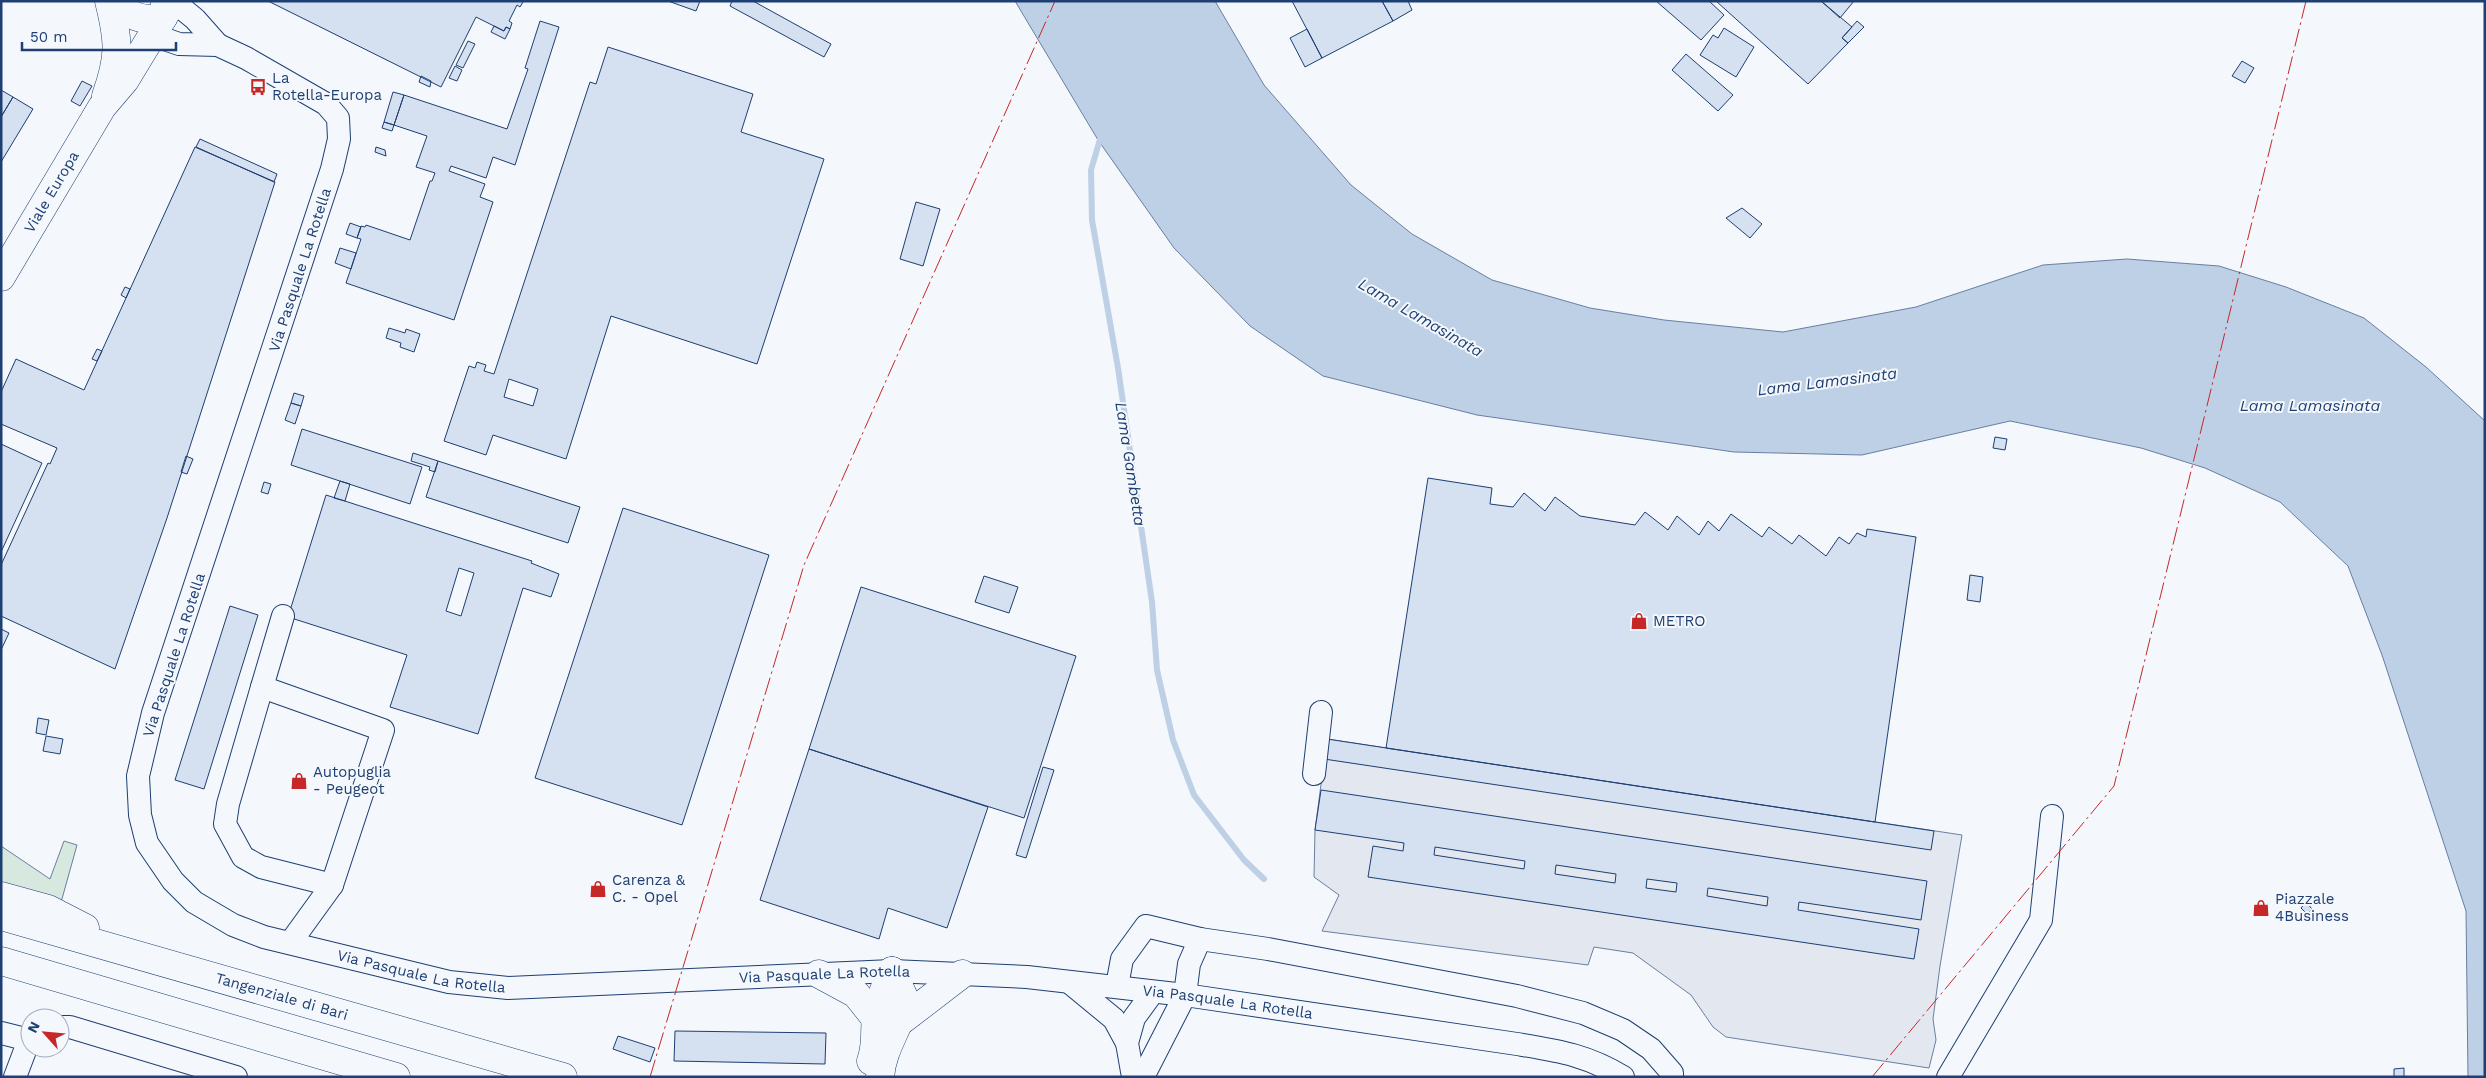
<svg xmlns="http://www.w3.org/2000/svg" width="2486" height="1078" font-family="'Work Sans',sans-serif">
	<rect width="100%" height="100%" fill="#f4f7fb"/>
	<path fill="#d7e8df" stroke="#687fa3" d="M64,841L77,845L60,906L1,891V846L50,879Z"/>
	<path fill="#e3e8f0" stroke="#687fa3" d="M1327,739L1962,835L1940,966L1933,1019L1936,1040L1929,1068L1726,1037L1713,1027L1691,995L1633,953L1594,947L1588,965L1322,931L1339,895L1314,877L1315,830Z"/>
	<path fill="#bed0e5" stroke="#687fa3" d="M1015,1H1215L1264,85L1351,185L1412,234L1492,280L1590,308L1664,320L1783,332L1916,307L2043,265L2127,259L2219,266L2286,287L2364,318L2426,367L2485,421V1077H2468L2466,911L2382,655L2348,566L2280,502L2205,468L2141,448L2010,421L1862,455L1734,452L1477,415L1323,376L1250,326L1174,248L1098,140Z"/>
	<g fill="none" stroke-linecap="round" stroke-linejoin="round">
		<path stroke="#bed0e5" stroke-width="6" d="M1101,136L1091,170L1092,220L1118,368L1152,602L1157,670L1173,740L1194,795L1244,860L1264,879"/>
	</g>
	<path fill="#d5e0f0" stroke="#1d3f73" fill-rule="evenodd" d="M268,1H522L523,2L520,7L517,5L509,21L512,23L510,29L506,27L504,31L476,17L441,87Z
		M668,1H700L696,11Z
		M732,1H753L831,44L824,57L730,6Z
		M1292,1H1382L1393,21L1322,58Z
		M1382,1H1408L1412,10L1393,21Z
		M1656,1H1709L1724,15L1701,40Z
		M1716,1H1821L1852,27L1842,38L1848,43L1808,84Z
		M1821,1H1854L1840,18Z
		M540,21L559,27L515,165L493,157L486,178L451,166L449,171L485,184L480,197L493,202L454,320L346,283L361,239L357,238L361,226L365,227L366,225L410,240L430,181H432L435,173L416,167L427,136L394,125L404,95L507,129L528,69L525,68Z
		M1857,21L1864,27L1848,43L1842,38Z
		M494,26L504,31L506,27L510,29L505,39L491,32Z
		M1724,28L1754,47L1736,77L1700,55L1713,35L1718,38Z
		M1307,29L1322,58L1305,67L1290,38Z
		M468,41L475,44L463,68L456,65Z
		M608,47L753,94L741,132L824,159L757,364L611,316L566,459L493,435L486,455L444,441L469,366L475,368L477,362L486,365L484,371L494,374L590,82L596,84ZM509,379L538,389L533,406L504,397Z
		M1686,54L1733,95L1718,111L1672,70Z
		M2242,61L2254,68L2245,83L2232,76Z
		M455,66L462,70L457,81L449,78Z
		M421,76L431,81L430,87L419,82Z
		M82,81L92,86L80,106L71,101Z
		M1,90L13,97L1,117Z
		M393,92L404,95L394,125L384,122Z
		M13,97L33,109L1,162V117Z
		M384,122L394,125L392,131L382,128Z
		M200,139L277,174L274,182L196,147Z
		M195,147L275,182L167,518L115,669L1,616V565L48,463L50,464L57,448L1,424V392L16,359L84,390Z
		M376,147L385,150L386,156L375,152Z
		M916,202L940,209L923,266L900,259Z
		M1742,208L1762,224L1750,238L1726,218Z
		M350,223L361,227L357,238L346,234Z
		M340,248L356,253L351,269L335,263Z
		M125,287L130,289L126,298L121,295Z
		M389,328L405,333L406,329L420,334L414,352L400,347L401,343L386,338Z
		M97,349L102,351L97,361L92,359Z
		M294,393L304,396L301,406L291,403Z
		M291,403L301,406L295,424L285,420Z
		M302,429L422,467L410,504L291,465Z
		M1995,437L2007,439L2005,450L1993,448Z
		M1,444L42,463L1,552Z
		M413,453L438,461L435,472L429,470L430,467L411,461Z
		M186,456L193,459L187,474L181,472Z
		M438,461L580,507L568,543L426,497Z
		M1428,478L1492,488L1490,504L1513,507L1524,493L1545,511L1555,497L1580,516L1635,525L1645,512L1668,530L1677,516L1699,535L1708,521L1719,531L1731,514L1762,537L1769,527L1792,544L1799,535L1826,556L1839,537L1849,544L1857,533L1866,537L1867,529L1916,537L1875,822L1386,748Z
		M340,481L350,484L345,501L334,498Z
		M264,482L271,484L268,494L261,492Z
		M326,495L532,561L531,563L559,574L551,597L523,588L478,734L390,707L407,655L288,617ZM459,568L474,573L461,616L446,611Z
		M623,508L769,555L682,825L535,778Z
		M1970,575L1983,577L1980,602L1967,600Z
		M984,576L1018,587L1009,613L975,602Z
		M861,587L1076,656L1024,818L809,749Z
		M230,606L258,615L204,789L175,780Z
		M1,629L9,633L1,650Z
		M38,718L49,720L46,735L36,733Z
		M46,736L63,739L60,754L43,751Z
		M1327,739L1934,831L1931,850L1324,759Z
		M809,749L988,807L947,928L888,908L879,939L760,900Z
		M1043,767L1054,770L1026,858L1016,855Z
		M1321,790L1927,881L1921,920L1799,902L1798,910L1919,929L1914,959L1368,877L1373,846L1403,851L1404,843L1315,830ZM1435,847L1525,861L1524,869L1434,855ZM1556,865L1616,874L1615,883L1555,874ZM1647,879L1677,883L1676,892L1646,888ZM1708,888L1768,897L1767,906L1707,896Z
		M2306,902L2312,909L2307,914L2301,908Z
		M675,1031L826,1033L825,1064L674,1061Z
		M618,1036L655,1048L650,1062L613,1049Z
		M2404,1068V1077H2394V1069Z"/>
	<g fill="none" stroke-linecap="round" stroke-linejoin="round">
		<g stroke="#1d3f73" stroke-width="24">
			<g id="minor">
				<path d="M173,1L195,19L218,45"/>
				<path id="s1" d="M153,35L179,44L218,45L246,58L326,104L338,118L339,139L332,169L153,713L138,776L140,815L147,843L173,881L194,902L233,925L264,937L449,982L508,988L892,971L1027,977L1185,995L1517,1044C1559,1051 1587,1055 1623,1077"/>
				<path d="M283,616L262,687L383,730L332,885L290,943"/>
				<path d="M262,687L228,804L225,824L243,857L261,867L332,885"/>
				<path d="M1314,774L1321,712"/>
				<path d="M1069,982L1114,1019L1127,1043"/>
				<path d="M1117,986L1122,959L1146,926L1200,939L1268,949L1517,996L1583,1013L1623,1030L1651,1049L1672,1073V1077"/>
				<path d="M60,1027H70L236,1077"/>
				<path d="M1,1033L29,1040"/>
				<path d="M15,1077L29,1040"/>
				<path d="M1133,1077L1127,1043L1134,1018L1153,992"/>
				<path d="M1143,1077L1185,995L1189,964L1200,939"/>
				<path d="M1948,1077L2041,920L2052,816"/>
			</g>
		</g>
		<g stroke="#1d3f73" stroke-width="29">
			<g id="major">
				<path d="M111,1C131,15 139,22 163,18L165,3"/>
				<path d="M106,96C120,57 119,41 109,1"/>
				<path id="s2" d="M1,277L102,107L125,80L173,1"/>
			</g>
		</g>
		<g stroke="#1d3f73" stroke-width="29">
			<g id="highway">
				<path d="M1,896L48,909L85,928"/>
				<path id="s3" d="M1,916L563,1077"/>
				<path d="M1,961L396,1077"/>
				<path d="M819,974L856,994L876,1019"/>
				<path d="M902,1020L962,974"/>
				<path d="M871,1061C877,1044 874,1034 876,1018C879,1001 885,986 892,971"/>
				<path d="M880,1077C882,1049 899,1028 906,1002L892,971"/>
			</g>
		</g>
		<use href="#minor" stroke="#f4f7fb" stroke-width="22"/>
		<use href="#major" stroke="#f4f7fb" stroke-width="28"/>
		<use href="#highway" stroke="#f4f7fb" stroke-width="28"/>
		<path stroke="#c62828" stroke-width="1" stroke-dasharray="18 4 2.5 4" stroke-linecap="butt" d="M650,1077L804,565L1055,1
			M1872,1077L2114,786L2306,1"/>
	</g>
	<defs>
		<g id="bus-bare" transform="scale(1.35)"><path d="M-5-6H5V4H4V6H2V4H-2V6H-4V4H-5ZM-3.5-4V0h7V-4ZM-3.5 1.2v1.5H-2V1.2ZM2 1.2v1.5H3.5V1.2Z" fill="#c62828" stroke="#f4f7fb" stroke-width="2.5" paint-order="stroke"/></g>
		<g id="shop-bare" transform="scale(1.35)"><path d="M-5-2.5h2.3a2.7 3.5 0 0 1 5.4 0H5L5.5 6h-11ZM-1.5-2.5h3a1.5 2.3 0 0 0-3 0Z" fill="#c62828" stroke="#f4f7fb" stroke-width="2.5" paint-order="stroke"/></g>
	</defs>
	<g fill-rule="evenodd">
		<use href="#bus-bare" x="258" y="87"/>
		<use href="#shop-bare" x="1639" y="621"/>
		<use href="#shop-bare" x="299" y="781"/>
		<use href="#shop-bare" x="598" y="889"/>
		<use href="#shop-bare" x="2261" y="908"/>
	</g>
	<g text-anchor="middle" stroke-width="4" stroke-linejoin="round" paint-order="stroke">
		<g font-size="15" fill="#1d3f73" stroke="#f4f7fb" text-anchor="start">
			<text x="272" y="83">La<tspan x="272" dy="17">Rotella-Europa</tspan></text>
			<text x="1653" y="626">METRO</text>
			<text x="313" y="777">Autopuglia<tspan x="313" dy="17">- Peugeot</tspan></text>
			<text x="612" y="885">Carenza &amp;<tspan x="612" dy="17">C. - Opel</tspan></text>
			<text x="2275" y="904">Piazzale<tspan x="2275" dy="17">4Business</tspan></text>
		</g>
		<g font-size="15" fill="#1d3f73" stroke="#f4f7fb">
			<text dy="5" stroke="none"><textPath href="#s2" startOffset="99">Viale Europa</textPath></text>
			<text transform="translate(300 270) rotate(-72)" y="5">Via Pasquale La Rotella</text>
			<text transform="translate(174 655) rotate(-72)" y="5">Via Pasquale La Rotella</text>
			<text dy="5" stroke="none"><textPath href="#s1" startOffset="1281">Via Pasquale La Rotella</textPath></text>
			<text dy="5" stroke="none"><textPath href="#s1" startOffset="1686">Via Pasquale La Rotella</textPath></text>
			<text dy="5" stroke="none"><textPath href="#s3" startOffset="292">Tangenziale di Bari</textPath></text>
			<text dy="5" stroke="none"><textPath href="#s1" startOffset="2091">Via Pasquale La Rotella</textPath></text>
		</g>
		<g font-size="16" font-style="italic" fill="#1d3f73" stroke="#f4f7fb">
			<text transform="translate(1421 317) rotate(30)" y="6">Lama Lamasinata</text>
			<text transform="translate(1827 381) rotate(-7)" y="6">Lama Lamasinata</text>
			<text x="2310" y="411">Lama Lamasinata</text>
			<text transform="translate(1131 464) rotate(81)" y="6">Lama Gambetta</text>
		</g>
	</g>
	<rect width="2486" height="1078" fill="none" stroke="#1d3f73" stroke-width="5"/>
	<g transform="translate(45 1033) rotate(297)"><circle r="24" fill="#f4f7fb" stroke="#9eadc5"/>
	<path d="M0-4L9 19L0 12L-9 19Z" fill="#c62828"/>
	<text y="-8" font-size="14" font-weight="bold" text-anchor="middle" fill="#1d3f73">N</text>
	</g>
	<path d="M22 42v8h154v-8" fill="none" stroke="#1d3f73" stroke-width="2.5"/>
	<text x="30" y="42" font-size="15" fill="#1d3f73" stroke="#f4f7fb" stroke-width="4" paint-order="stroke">50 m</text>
</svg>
